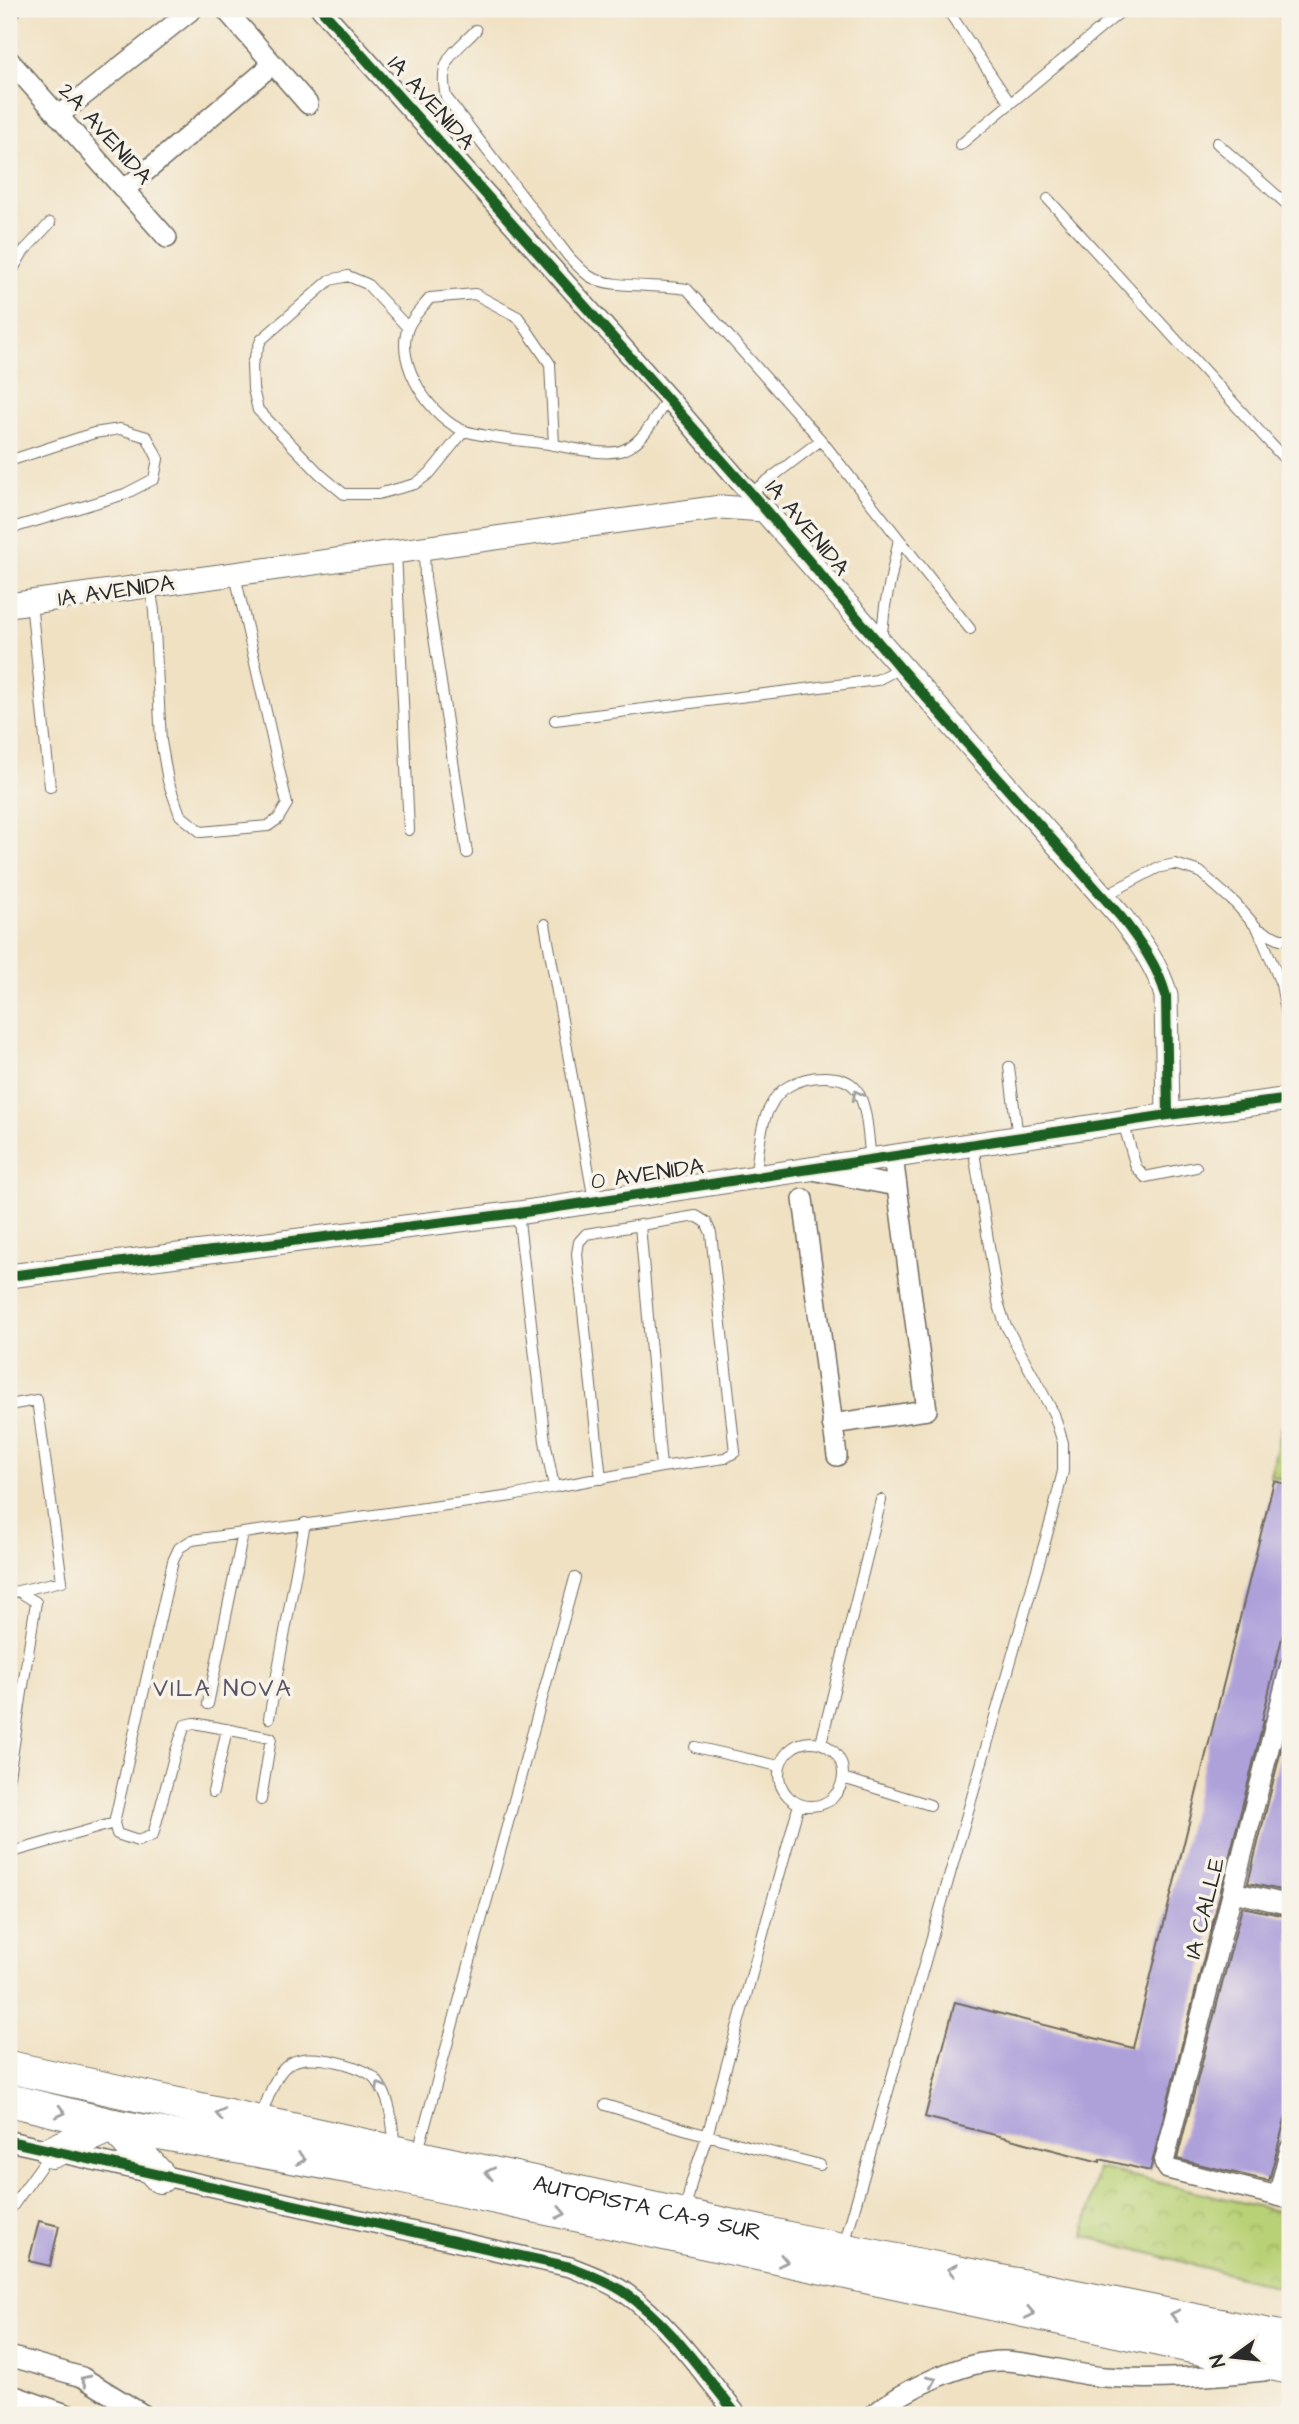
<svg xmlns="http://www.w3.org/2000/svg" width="1299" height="2424" font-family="'Architects Daughter',sans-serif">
	<defs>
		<pattern id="grass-dots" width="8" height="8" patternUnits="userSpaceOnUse" patternTransform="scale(1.75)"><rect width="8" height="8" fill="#b9d176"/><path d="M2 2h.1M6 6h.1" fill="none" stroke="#9fb466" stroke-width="1.8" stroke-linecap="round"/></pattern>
		<pattern id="park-crowns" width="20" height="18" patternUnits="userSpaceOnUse" patternTransform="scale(1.75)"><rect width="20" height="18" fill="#b9d176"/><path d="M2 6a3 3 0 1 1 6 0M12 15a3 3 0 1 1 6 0" fill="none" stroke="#9fb466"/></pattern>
	</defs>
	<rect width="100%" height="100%" fill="#f7f3e8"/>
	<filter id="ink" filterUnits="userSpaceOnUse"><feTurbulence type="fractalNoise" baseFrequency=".0143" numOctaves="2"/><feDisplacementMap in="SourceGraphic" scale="14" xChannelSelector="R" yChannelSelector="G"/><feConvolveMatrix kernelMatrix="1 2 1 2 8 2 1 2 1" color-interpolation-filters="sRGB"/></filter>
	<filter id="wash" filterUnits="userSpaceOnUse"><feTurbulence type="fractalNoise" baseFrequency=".00686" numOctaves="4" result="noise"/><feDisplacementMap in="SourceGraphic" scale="28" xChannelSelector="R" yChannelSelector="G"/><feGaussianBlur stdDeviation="1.57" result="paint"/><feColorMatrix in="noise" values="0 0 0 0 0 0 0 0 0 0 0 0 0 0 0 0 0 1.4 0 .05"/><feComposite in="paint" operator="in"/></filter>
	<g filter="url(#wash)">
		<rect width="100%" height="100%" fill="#f0e1c3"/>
		<path fill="url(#grass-dots)" stroke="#727e50" stroke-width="2" d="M1282,1426H1290V1482L1270,1476Z"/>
		<path fill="url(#park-crowns)" stroke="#727e50" stroke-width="2" d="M1098,2168L1290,2214V2290L1084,2236Z"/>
		<g id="blocks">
			<path fill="#aea1da" d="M1274,1481L1290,1485V1605L1262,1720H1264L1150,2171L1100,2159V2162L925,2117L955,2002L1133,2048Z
				M1287,1726L1290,1727V1892L1248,1883Z
				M1242,1907L1290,1917V2100L1269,2181L1177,2159Z
				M39,2221L59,2226L50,2266L29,2261Z"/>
		</g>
	</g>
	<g filter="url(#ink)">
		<use href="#blocks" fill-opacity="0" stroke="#706b60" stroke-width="2"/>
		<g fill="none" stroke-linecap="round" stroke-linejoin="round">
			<g stroke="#706b60" stroke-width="12">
				<path id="service" d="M947,9L1010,103
					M476,30C452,55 438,59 446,97L569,257C575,263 582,271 589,276C608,289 663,284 687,289L821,440
					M1217,143L1290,207
					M960,145L1124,9
					M1048,199L1290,465
					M9,276L23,252L50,223
					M408,328L367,284L348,276L330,280L261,340L252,364L253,389L258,410L320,474L344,494H378L415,484L430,473L464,431
					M554,445L550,364L518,317L475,294L430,298C423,307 412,317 408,328C394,363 432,420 465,431C487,438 525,441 549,444C568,447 606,457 623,450C645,441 655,417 668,398
					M9,461L94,433L120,429L147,437L158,459L154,479L125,494L9,529
					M751,493L821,440L970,629
					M424,548L425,578L467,853
					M396,552L409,830
					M150,586L154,611L161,741L168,781L180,815L201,832L268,826L278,819L287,804L235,575
					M31,602L50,787
					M881,641L885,606L899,539
					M555,720L877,680L900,668
					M1104,896L1157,868L1175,864L1200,872L1236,904L1258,929L1281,984L1287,1016
					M545,924L594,1201
					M1258,929L1280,939H1290
					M1009,1067L1018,1138
					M1123,1122L1136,1167L1145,1177L1196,1167
					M755,1178C759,1155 759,1125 771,1105C775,1097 781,1090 789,1086C807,1075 846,1071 858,1092C868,1110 868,1139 871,1160
					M640,1225L661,1467
					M9,1405L37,1400L62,1581L18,1591
					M554,1487L661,1467L725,1458L735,1452L711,1233L706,1222L696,1216L586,1234L579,1242L577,1254L601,1479
					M9,1593L18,1591L36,1602L9,1776
					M208,1704L243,1533
					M269,1718L305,1523
					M779 1774a32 32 0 1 1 64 0a32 32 0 1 1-64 0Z
					M821,1743L881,1500
					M695,1747L779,1766
					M843,1778L930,1805
					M213,1792L227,1729
					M261,1800L271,1738L194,1723L185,1725L174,1757L153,1835L138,1841L117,1834L114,1823L173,1561L179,1548L192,1540L512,1496L554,1487L545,1441L518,1213
					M9,1853L114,1823
					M605,2105L691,2131L820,2165
					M260,2119C278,2072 281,2049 338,2062C350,2065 370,2071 377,2081C392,2100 392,2125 395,2148
					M418,2151L575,1578
					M9,2211L49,2155
					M685,2211L692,2180L707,2136L799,1804
					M844,2245L1052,1517L1063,1471V1443L1054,1414L1005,1324L998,1302L973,1146"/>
			</g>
			<g stroke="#706b60" stroke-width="22">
				<path id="minor" d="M225,9L308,104
					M321,9L668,398L764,510
					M9,11L11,9
					M9,60L167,238
					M58,116L193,9
					M124,190L273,64
					M817,1171L896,1186
					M803,1199L837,1456
					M832,1424L927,1410L893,1157
					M1290,1666L1164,2162L1168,2169L1290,2199
					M1233,1892L1290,1905
					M9,2141L570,2267C588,2274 608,2281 624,2292C669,2323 703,2373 737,2415
					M1278,2196L1290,2149
					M9,2356L82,2377L144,2415
					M9,2394L69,2415
					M873,2415C903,2390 964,2360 1004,2361C1038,2362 1071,2374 1104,2377C1158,2381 1210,2376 1264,2371"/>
			</g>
			<g stroke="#706b60" stroke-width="25">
				<path id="tertiary" d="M9,605L721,507L764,510L1121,917C1140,942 1158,966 1166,996L1168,1115
					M9,1276L518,1213L1168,1115L1290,1099"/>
			</g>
			<g stroke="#706b60" stroke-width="34">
				<g id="trunk">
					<path id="s1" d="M9,2067L807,2242L1290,2339"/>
					<path d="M9,2100L113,2125L375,2172L1290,2368"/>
					<path d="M113,2125L160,2177"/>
					<path d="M52,2152L113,2125"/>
				</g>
			</g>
			<use href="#service" stroke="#fff" stroke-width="10"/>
			<use href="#minor" stroke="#fff" stroke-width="19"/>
			<use href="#tertiary" stroke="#fff" stroke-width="23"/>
			<use href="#trunk" stroke="#fff" stroke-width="32"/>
			<g stroke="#f7f3e8" stroke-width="15">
				<path id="cycleway" d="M321,9L751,493L900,668L1121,917C1140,942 1158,966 1166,996L1168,1115
					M9,1276L518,1213L1168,1115L1290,1099
					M9,2141L570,2267C588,2274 608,2281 624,2292C669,2323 703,2373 737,2415"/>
			</g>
			<use href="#cycleway" stroke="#1b5e20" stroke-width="10"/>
		</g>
		<defs><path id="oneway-chevron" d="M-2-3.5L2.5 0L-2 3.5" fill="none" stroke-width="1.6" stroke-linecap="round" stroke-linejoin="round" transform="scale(1.75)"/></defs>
		<g stroke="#a0a0a0">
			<use href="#oneway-chevron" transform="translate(857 1095) rotate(-117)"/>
			<use href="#oneway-chevron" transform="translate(380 2087) rotate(-121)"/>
			<use href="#oneway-chevron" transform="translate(61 2112) rotate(14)"/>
			<use href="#oneway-chevron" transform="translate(220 2114) rotate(-168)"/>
			<use href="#oneway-chevron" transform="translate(301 2159) rotate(10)"/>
			<use href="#oneway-chevron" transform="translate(490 2173) rotate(-168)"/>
			<use href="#oneway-chevron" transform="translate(561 2213) rotate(12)"/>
			<use href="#oneway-chevron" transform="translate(783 2261) rotate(12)"/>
			<use href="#oneway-chevron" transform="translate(952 2270) rotate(-168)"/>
			<use href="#oneway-chevron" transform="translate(1030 2313) rotate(12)"/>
			<use href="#oneway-chevron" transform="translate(1175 2315) rotate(-168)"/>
			<use href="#oneway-chevron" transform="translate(85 2380) rotate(-154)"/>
			<use href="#oneway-chevron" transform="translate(932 2381) rotate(-24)"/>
		</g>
	</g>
	<g text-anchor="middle" stroke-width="7" stroke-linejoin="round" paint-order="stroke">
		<g font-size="23" fill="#2b2b2b" stroke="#f7f3e8">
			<text transform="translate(432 102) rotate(48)" y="8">1A AVENIDA</text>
			<text transform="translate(106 133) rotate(48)" y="8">2A AVENIDA</text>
			<text transform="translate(808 527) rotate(50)" y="8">1A AVENIDA</text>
			<text transform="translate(116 590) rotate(-8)" y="8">1A AVENIDA</text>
			<text transform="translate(647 1173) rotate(-8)" y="8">0 AVENIDA</text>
			<text transform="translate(1204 1908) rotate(-76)" y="8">1A CALLE</text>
			<text dy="8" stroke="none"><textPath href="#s1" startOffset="654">AUTOPISTA CA-9 SUR</textPath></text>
		</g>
		<g font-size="24" letter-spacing="2" fill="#595468" stroke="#f7f3e8">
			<text x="223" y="1696">VILA NOVA</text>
		</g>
	</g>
	<rect width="1299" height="2424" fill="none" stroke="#f7f3e8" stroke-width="35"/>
	<g transform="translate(1233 2357) rotate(255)" stroke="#f7f3e8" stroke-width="5" paint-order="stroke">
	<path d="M0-5L12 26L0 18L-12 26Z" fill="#2b2b2b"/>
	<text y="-10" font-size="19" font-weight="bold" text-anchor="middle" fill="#2b2b2b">N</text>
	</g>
</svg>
